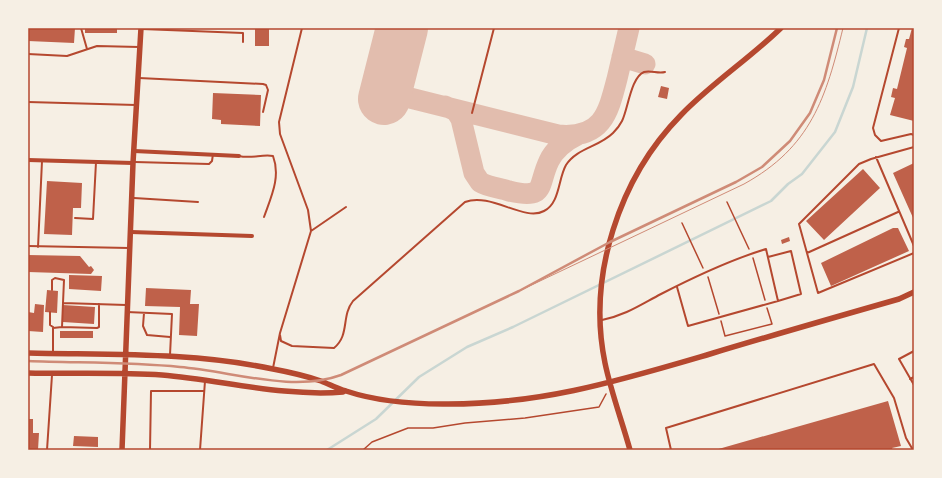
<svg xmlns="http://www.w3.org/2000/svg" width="942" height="478" font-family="Karla,sans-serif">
	<rect width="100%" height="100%" fill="#f6efe4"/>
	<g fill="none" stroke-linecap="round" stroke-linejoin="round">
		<path stroke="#c9d6d2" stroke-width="2.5" d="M327,450L376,419L419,377L467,347L513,327L771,201L788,184L802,174L835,132L853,87L867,28"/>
		<path stroke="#e2bdae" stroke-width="21" d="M622,57L645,64
			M386,92L558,135C602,139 608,114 617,79C621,62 625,45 629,28
			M445,106L456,111L461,119L474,173L480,182C488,187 500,188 509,191C547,200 537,186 549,161C555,148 567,140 579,134"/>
		<path stroke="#e2bdae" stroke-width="52" d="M384,99L402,28"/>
	</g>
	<path fill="#bf614a" d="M28,28H75L74,43L28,41Z
		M85,28H117V33H85Z
		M255,28H269V46H255Z
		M912,28H914V121L890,115L895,98L891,97L893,88L897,89L907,48L904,47L906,39H909Z
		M661,86L669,88L667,99L658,97Z
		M213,93L261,95L260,126L221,124V120L212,119Z
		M914,163V220L893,173Z
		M863,169L880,188L824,240L806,221Z
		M47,181L82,183L81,208H73L72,235L44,234Z
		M893,228H898L909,251L831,286L821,263Z
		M789,237L790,241L782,244L781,240Z
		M28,255L80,256L89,267L91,266L94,270L91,274L28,272Z
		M69,275L102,276L101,291L69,289Z
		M146,288L191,290L190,304H199L197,336L179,335L180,307L145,306Z
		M47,290L58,291L57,313L45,312Z
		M35,304L44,305L43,332L28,331V312L34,313Z
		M63,305L95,307L94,324L63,322Z
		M60,331H93V338H60Z
		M888,401L901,446L892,448L893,450H715Z
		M28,419H33V433H39L38,450H28Z
		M74,436L98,437V447L73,446Z"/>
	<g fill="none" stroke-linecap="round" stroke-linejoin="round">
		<path stroke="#b5482f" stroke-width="1.5" d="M727,202L749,249
			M682,223L703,268
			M753,258L765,300
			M708,277L719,314
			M721,321L725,336L772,324L767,308
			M363,450L372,442L408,428H433L465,423L525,418L599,407L606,394"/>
		<path stroke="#b5482f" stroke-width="2" d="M81,28L87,49
			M899,28L873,128L875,135L881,141L911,134L914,135
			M142,29L243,33V42
			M28,54L67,56L97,46L139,47
			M139,78L263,84L266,85L268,90L263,112
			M28,102L136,105
			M472,113L494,28
			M914,147L871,159L859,164L799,224L818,293L914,253
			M239,156C251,159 262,154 273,156C281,177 271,197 264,217
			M876,157L914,246
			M135,162L209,164L212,161L213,154
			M134,198L198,202
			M75,218L93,219L96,162
			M311,231L346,207
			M28,246L129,248
			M38,247L42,161
			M807,253L898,212
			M677,287L688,326L778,301
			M52,290V280L55,278L64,280L63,303
			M50,312V325L53,327
			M127,312L172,314L170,355
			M144,313L143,326L147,335L170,337
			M602,320C626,315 640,305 661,294C694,277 730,260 766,249L778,301L801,294L791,251L768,257
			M62,327L97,328L99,327V304
			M280,335L281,341L292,346L334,348C350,335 341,316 353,301L465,202C491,192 524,222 544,211C560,203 558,179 566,165C577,148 599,147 613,133C616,130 620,125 622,121C628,109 631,77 644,72C651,70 658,74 665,72
			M914,351L899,359L914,385
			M53,353V328L62,327L63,303L126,305
			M273,368L280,333L311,231L308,210L280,134L279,122L302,28
			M910,379L914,377
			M47,450L52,375
			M150,450L151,391H204
			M200,450L205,381
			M671,450L666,428L874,364L894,398L906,438L913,450"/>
		<path stroke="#b5482f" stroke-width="4" d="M134,151L239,156
			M28,160L133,163
			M131,232L252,236"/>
		<path stroke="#b5482f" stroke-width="5.5" d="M28,353C109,355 193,352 273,369C289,372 306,376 321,381C329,384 337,389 346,391C376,401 411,404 443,404C540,405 618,381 710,354C773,335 836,317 899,299L914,292
			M28,373C72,374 118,372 162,375C222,380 283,397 343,392
			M122,450L133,163L141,28
			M630,450C622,421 611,392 605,363C587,276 619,178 681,115C712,83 749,59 781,28"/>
		<path stroke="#cf8b77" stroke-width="1" d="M519,291L744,184C811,147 826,98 843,28"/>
		<path stroke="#cf8b77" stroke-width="2.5" d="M28,361C78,363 129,362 180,367C231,371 292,393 341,375L519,291L610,242L736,182L762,167L790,141L810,113L824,80L837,28"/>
	</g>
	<rect width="942" height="478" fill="none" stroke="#f6efe4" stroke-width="58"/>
	<rect x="29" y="29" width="884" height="420" fill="none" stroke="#b5482f" stroke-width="1.5"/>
</svg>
